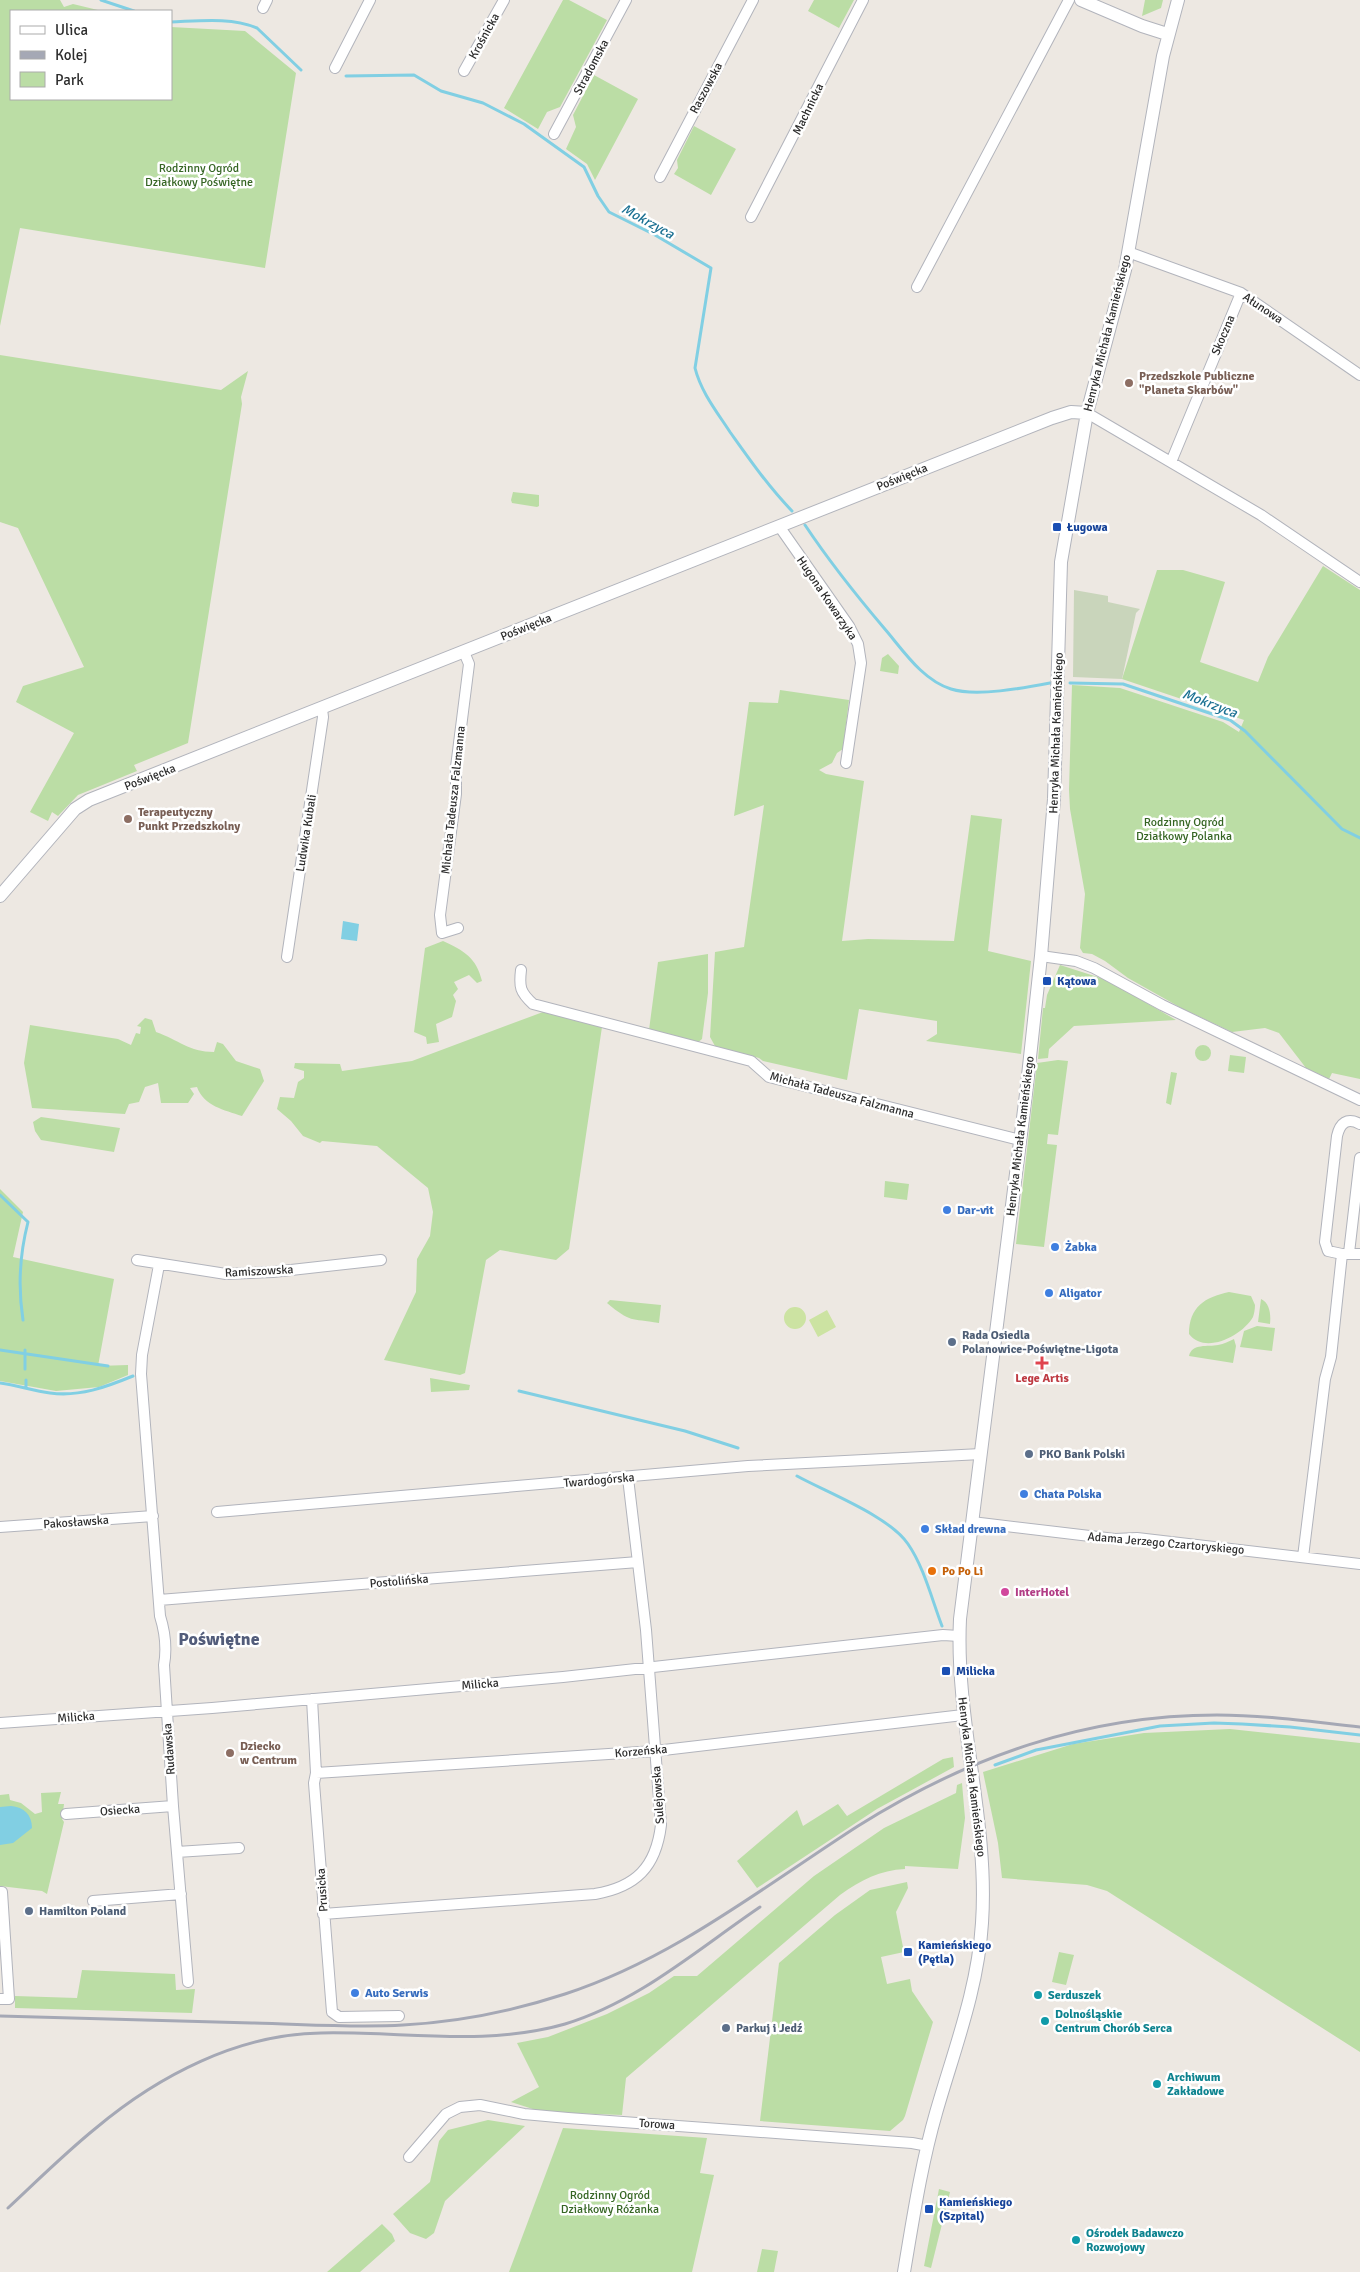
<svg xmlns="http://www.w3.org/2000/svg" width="1360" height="2272" font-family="Signika,sans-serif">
	<rect width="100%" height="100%" fill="#ede8e2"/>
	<path fill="#bbdda5" d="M0,0H60L64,7L73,4L102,11H11V99H171V27L245,31L296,73L265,268L20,228L0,326Z
		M563,0H569L607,20L560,107L547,112L538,129L504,108Z
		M814,0H854L839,28L808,11Z
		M1145,0H1163L1161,8L1142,16Z
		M594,75L638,99L595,180L587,164L566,149L576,127L573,115Z
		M694,126L736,149L711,195L674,174L678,168L677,160Z
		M0,355L221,390L248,371L241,397L242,404L188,743L134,765L137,771L78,795L58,816L52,812L48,821L30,812L74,733L16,702L23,686L84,667L18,528L0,522Z
		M513,492L539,495V506L537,507L512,503L511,500Z
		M1323,566L1360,590V1079L1332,1073L1329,1079L1306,1068L1279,1033L1265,1028L1232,1032L1183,1009L1128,978L1105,961L1092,954L1083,953L1080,948L1085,894L1070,809L1069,790L1072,685L1120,688L1223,722L1239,732L1244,720L1122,679L1157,570H1183L1225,582L1200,662L1258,682L1268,657Z
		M888,654L899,666L898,674L880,671L882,658Z
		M780,690L849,700L843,749L837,753L832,763L819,770L826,774L864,781L842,941L868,939L954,941L971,815L1002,819L988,951L1031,961L1021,1054L926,1041L937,1034V1021L859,1009L847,1080L763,1061L759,1058L715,1046L710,1037L715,952L744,947L764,805L734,816L749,702L778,703Z
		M443,941C464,951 476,957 482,981L477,983L469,975L454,982L458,989L453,995L456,1001L452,1017L436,1024L439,1042L427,1044L426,1037L414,1032L425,948Z
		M708,954V993L702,1039L696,1044L649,1030L658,962Z
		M1060,965L1107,980L1176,1020L1074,1026L1049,1049L1048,1058L1038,1059L1043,1008H1045L1047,995Z
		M543,1012L602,1027L569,1249L556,1260L500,1250L486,1260L465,1373L460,1375L384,1360L416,1292L417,1259L430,1236L433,1212L428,1188L377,1146L322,1141L320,1143L303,1136L291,1121L277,1109L280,1097L294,1098L298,1082L304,1078V1071L294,1068L295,1063L340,1064L342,1071L412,1061Z
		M145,1018L152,1020L156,1032C179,1040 189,1052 214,1052L217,1042L223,1044L236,1061L260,1069L264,1081L242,1116C224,1110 204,1106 197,1087L190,1088L194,1094L188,1103H161L158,1083L145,1087L139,1102L129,1104L125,1114L32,1108L24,1063L30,1025L118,1039L131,1045L136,1033L140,1034L141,1027L137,1026Z
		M1195 1053a8 8 0 1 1 16 0a8 8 0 1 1-16 0Z
		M1230,1055L1246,1057L1244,1073L1228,1071Z
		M1058,1060L1068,1061L1058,1135L1048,1134L1047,1144L1057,1145L1044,1247L1016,1244L1037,1063Z
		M1171,1072L1177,1073L1171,1105L1166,1103Z
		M41,1117L120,1128L114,1152L41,1140L35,1131L33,1122Z
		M885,1181L909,1184L907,1200L884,1197Z
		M0,1189L23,1212L13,1257L114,1279L98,1366L128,1365V1375L99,1387L56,1391L0,1381Z
		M1229,1292L1251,1296L1255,1305C1255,1309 1254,1314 1253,1317C1242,1336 1205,1355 1189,1334C1189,1307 1205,1297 1229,1292Z
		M1261,1299C1270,1303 1271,1315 1270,1324L1258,1322Z
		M610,1300L661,1305L659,1323C630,1318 631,1323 607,1303Z
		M1257,1326L1275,1328L1272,1351L1240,1347L1244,1331Z
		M1234,1339L1236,1346L1233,1363L1189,1356C1192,1343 1208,1347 1218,1345C1224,1344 1229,1341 1234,1339Z
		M430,1378L470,1385L469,1390L431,1392Z
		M1230,1729L1360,1743V2052L1107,1891L1087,1885L1002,1878L998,1843L983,1772L1073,1744L1144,1733Z
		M953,1757L954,1767L877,1809L757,1888L737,1861L797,1810L803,1826L838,1804L847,1816L943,1759Z
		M962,1783L965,1818L958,1869L905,1866V1869C880,1870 861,1880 840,1895L626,2078L622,2115L542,2112L511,2102L539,2087L517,2043L548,2037L607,2014L649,1993L674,1976H697L814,1876L884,1828L956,1793L957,1785Z
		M61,1792L58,1804H64L62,1819L64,1822L47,1894L42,1891L0,1886V1795L9,1794L10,1800L21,1803L35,1814L42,1812L41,1793Z
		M907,1882L908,1888L896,1912L904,1952L881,1957L887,1984L910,1979L912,1991L933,2022L905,2116L903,2120L890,2131L760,2121L779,1963L835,1915L870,1890Z
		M1059,1952L1074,1955L1066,1985L1052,1982Z
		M82,1970L175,1974L176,1990L195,1989L192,2013L15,2008V1996L77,1998Z
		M488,2120L525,2126L445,2201L434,2233L426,2239L410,2233L393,2214L430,2182L439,2141L448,2130Z
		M563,2128L707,2138L700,2173L714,2175L692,2272H509Z
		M939,2189L950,2192L931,2268L924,2266Z
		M382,2224L392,2234L395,2241L360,2272H327Z
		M762,2249L778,2251L774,2272H757Z"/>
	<path fill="#c9d5bb" d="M1074,590L1108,596V602L1140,609L1136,613L1122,679L1073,677Z"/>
	<path fill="#cce3a2" d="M784 1318a11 11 0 1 1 22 0a11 11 0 1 1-22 0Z
		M827,1310L836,1327L818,1337L809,1320Z"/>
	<path fill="#81cfe3" d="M343,921L359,924L357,941L341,939Z
		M11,1806C24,1807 32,1815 32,1828L13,1843L0,1845V1807Z"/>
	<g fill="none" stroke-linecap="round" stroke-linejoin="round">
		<path stroke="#81cfe3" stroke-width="3" d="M101,0L134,11
			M171,22C199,21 231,17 257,28L301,70
			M346,76L414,75L441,91L483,103L524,124L584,167L598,196L609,212L655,235L711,268L695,368C701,392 717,412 730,432C750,460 768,486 792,511
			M805,525C829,561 856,595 884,628C903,650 922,680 951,689C976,697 1024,688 1050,683
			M1070,683L1123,684L1230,720L1245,731L1342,829L1360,838
			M0,1195L28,1222C20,1253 18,1288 23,1320
			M0,1350L108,1366
			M25,1350V1369
			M26,1380V1388
			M0,1383C17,1385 33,1391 50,1393C80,1397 106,1387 133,1376
			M519,1391L685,1431L738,1448
			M797,1476C828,1493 889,1516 908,1544C924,1567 932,1600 942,1626
			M995,1765L1036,1750L1160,1726L1214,1723L1242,1724L1290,1727L1360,1735"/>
		<g stroke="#b2b4bc" stroke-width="12">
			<path id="minor" d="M263,8L267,0
				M335,68L370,0
				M464,71L504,0
				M554,134L626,0
				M660,177L753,0
				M751,217L863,0
				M1128,252L1241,293L1360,375
				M917,287L1069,0
				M1087,413L1261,515L1360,582
				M1171,462L1241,293
				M779,526L849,626L858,644L861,663L846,763
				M458,928L442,933L440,915L456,794V767L469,664L464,652
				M1041,956L1076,961L1094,968L1162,1005L1360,1100
				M287,957L323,717L322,709
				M521,970C519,987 520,992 533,1004L751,1061L769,1077L1020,1140
				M1349,1253L1360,1158
				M1342,1254L1328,1251L1325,1242L1337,1136C1340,1123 1347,1117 1360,1124
				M137,1260L226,1274L273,1272L381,1260
				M159,1265L142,1355L141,1374L160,1616C165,1632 167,1648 164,1665L173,1806L188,1982
				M217,1512L748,1466L981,1454
				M972,1522L1115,1539L1137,1538L1360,1564
				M0,1527L153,1516
				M1303,1557L1325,1379L1331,1357L1342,1254H1360
				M159,1600L638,1562
				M312,1699L316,1773L314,1783L332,2012L339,2017L399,2016
				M0,1723L212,1708L563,1677L943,1635L959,1636
				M316,1773L655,1751L963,1715
				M66,1814L173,1806
				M177,1852L239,1848
				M0,1892H2L9,1999H0
				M93,1901L181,1894
				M323,1914L595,1894C636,1887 656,1867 661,1825L646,1630L628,1478
				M409,2157L446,2114L460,2107L480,2105L524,2114L568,2118L912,2143L928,2146"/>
		</g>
		<g stroke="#b2b4bc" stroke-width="14">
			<path id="tertiary" d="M1081,0L1142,26L1167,34
				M0,896L75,809L89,800L1052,418L1071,412L1087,413
				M904,2272C913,2219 921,2165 936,2113C954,2050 978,1989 982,1923C989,1820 955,1722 960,1619L1026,1094L1041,956L1054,799L1061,562L1087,413L1125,270L1163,56L1178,0"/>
		</g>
		<use href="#minor" stroke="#fff" stroke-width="10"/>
		<use href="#tertiary" stroke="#fff" stroke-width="12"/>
		<path stroke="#a5a8b5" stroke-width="3" d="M0,2016C84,2019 168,2021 252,2023C302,2024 353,2028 403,2025C458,2022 513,2011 565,1994C673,1959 763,1887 858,1826C968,1757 1085,1715 1217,1715C1265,1715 1312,1722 1360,1727
			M8,2208C37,2181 65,2153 96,2128C158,2076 238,2034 321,2033C403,2031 485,2047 565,2024C638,2002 698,1949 760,1907"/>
	</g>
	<g fill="#8d6e63" stroke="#fff" stroke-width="2">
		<circle cx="1129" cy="383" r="5"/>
		<circle cx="128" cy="819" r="5"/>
		<circle cx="230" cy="1753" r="5"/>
	</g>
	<g fill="#1a4fb4" stroke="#fff" stroke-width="2">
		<rect x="1052" y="522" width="10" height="10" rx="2.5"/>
		<rect x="1042" y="976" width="10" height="10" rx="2.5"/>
		<rect x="941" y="1666" width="10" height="10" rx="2.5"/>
		<rect x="903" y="1947" width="10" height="10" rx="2.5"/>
		<rect x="924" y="2204" width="10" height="10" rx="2.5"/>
	</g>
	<g fill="#3f7fe0" stroke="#fff" stroke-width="2">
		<circle cx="947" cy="1210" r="5"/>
		<circle cx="1055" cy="1247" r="5"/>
		<circle cx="1049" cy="1293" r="5"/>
		<circle cx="1024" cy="1494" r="5"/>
		<circle cx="925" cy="1529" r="5"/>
		<circle cx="355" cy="1993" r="5"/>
	</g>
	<g fill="#5c6f8a" stroke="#fff" stroke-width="2">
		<circle cx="952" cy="1342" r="5"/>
		<circle cx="1029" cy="1454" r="5"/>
		<circle cx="29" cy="1911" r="5"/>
		<circle cx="726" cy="2028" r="5"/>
	</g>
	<path fill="#e0444e" stroke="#fff" stroke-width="2" d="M1039.5 1355.5h5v5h5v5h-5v5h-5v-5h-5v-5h5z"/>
	<circle fill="#e8710a" stroke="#fff" stroke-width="2" cx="932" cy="1571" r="5"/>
	<circle fill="#d1479c" stroke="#fff" stroke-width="2" cx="1005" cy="1592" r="5"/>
	<g fill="#0f9aa8" stroke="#fff" stroke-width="2">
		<circle cx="1038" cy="1995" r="5"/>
		<circle cx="1045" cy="2021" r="5"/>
		<circle cx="1157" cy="2084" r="5"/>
		<circle cx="1076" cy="2240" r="5"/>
	</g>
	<g text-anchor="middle" stroke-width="5" stroke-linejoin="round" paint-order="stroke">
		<g font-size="12" fill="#2d2d2d" stroke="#fff">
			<text transform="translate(484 36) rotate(-61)" y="4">Krośnicka</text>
			<text transform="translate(591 67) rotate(-62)" y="4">Stradomska</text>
			<text transform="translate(706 88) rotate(-62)" y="4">Raszowska</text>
			<text transform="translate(808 109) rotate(-64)" y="4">Machnicka</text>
			<text transform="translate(1263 308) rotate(34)" y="4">Ałunowa</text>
			<text transform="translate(1107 333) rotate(-76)" y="4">Henryka Michała Kamieńskiego</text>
			<text transform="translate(1223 335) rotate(-67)" y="4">Skoczna</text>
			<text transform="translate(902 477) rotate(-22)" y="4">Poświęcka</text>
			<text transform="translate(827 598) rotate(56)" y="4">Hugona Kowarzyka</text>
			<text transform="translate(526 627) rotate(-22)" y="4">Poświęcka</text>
			<text transform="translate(1056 733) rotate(-88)" y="4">Henryka Michała Kamieńskiego</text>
			<text transform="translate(150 777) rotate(-21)" y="4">Poświęcka</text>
			<text transform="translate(453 800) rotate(-84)" y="4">Michała Tadeusza Falzmanna</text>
			<text transform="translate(306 833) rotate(-81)" y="4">Ludwika Kubali</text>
			<text transform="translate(842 1095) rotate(15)" y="4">Michała Tadeusza Falzmanna</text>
			<text transform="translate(1020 1136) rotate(-83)" y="4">Henryka Michała Kamieńskiego</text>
			<text transform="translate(259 1271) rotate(-3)" y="4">Ramiszowska</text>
			<text transform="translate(599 1480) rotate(-5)" y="4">Twardogórska</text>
			<text transform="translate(76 1522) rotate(-4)" y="4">Pakosławska</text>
			<text transform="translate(1166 1543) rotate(5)" y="4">Adama Jerzego Czartoryskiego</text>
			<text transform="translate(399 1581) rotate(-5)" y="4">Postolińska</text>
			<text transform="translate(480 1684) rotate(-5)" y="4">Milicka</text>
			<text transform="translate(76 1717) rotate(-4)" y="4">Milicka</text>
			<text transform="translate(169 1749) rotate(-94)" y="4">Rudawska</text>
			<text transform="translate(641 1751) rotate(-5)" y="4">Korzeńska</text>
			<text transform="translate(972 1777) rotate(83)" y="4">Henryka Michała Kamieńskiego</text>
			<text transform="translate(658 1795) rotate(-94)" y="4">Sulejowska</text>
			<text transform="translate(120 1810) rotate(-4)" y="4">Osiecka</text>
			<text transform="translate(322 1890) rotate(-94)" y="4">Prusicka</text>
			<text transform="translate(657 2124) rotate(4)" y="4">Torowa</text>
		</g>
		<g font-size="12" fill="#356523" stroke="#fff">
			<text x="199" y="172">Rodzinny Ogród<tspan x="199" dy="14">Działkowy Poświętne</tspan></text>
			<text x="1184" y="826">Rodzinny Ogród<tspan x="1184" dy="14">Działkowy Polanka</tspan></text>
			<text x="610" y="2199">Rodzinny Ogród<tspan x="610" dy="14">Działkowy Różanka</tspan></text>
		</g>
		<g font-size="12" font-weight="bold" fill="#785e54" stroke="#fff" text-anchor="start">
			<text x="1139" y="380">Przedszkole Publiczne<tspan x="1139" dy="14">"Planeta Skarbów"</tspan></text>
			<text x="138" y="816">Terapeutyczny<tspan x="138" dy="14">Punkt Przedszkolny</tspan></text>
			<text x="240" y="1750">Dziecko<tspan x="240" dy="14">w Centrum</tspan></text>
		</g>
		<g font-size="12" font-weight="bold" fill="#164399" stroke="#fff" text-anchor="start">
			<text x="1067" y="531">Ługowa</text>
			<text x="1057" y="985">Kątowa</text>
			<text x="956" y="1675">Milicka</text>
			<text x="918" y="1949">Kamieńskiego<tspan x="918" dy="14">(Pętla)</tspan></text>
			<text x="939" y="2206">Kamieńskiego<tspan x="939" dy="14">(Szpital)</tspan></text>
		</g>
		<g font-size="12" font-weight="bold" fill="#366cbe" stroke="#fff" text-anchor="start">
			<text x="957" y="1214">Dar-vit</text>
			<text x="1065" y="1251">Żabka</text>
			<text x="1059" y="1297">Aligator</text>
			<text x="1034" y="1498">Chata Polska</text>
			<text x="935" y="1533">Skład drewna</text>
			<text x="365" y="1997">Auto Serwis</text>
		</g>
		<g font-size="12" font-weight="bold" fill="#4e5e75" stroke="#fff" text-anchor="start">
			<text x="962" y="1339">Rada Osiedla<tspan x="962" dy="14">Polanowice-Poświętne-Ligota</tspan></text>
			<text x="1039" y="1458">PKO Bank Polski</text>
			<text x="39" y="1915">Hamilton Poland</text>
			<text x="736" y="2032">Parkuj i Jedź</text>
		</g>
		<g font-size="12" font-weight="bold" fill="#be3a42" stroke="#fff">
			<text x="1042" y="1382">Lege Artis</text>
		</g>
		<g font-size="12" font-weight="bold" fill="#c56008" stroke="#fff" text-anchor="start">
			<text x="942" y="1575">Po Po Li</text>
		</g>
		<g font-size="12" font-weight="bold" fill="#b23c85" stroke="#fff" text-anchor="start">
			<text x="1015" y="1596">InterHotel</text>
		</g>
		<g font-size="12" font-weight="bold" fill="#0d838f" stroke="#fff" text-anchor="start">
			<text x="1048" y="1999">Serduszek</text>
			<text x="1055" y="2018">Dolnośląskie<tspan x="1055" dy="14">Centrum Chorób Serca</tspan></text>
			<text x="1167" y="2081">Archiwum<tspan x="1167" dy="14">Zakładowe</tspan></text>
			<text x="1086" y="2237">Ośrodek Badawczo<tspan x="1086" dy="14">Rozwojowy</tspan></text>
		</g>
		<g font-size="14" font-style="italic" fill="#1c7193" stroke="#fff">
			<text transform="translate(648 221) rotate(29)" y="5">Mokrzyca</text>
			<text transform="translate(1210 703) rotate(21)" y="5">Mokrzyca</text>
		</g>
		<g font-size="18" font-weight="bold" fill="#525c7a" stroke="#fff">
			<text x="219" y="1645">Poświętne</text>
		</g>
	</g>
	<rect x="10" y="10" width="162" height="90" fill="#ffffff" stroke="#ababab"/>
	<rect x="20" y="26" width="25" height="8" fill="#ffffff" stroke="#ababab"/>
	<text x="55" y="35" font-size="15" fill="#2d2d2d">Ulica</text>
	<rect x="20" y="51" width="25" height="8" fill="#a5a8b5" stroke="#ababab"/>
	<text x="55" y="60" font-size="15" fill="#2d2d2d">Kolej</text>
	<rect x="20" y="72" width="25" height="15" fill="#bbdda5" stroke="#ababab"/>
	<text x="55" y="85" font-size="15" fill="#2d2d2d">Park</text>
</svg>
